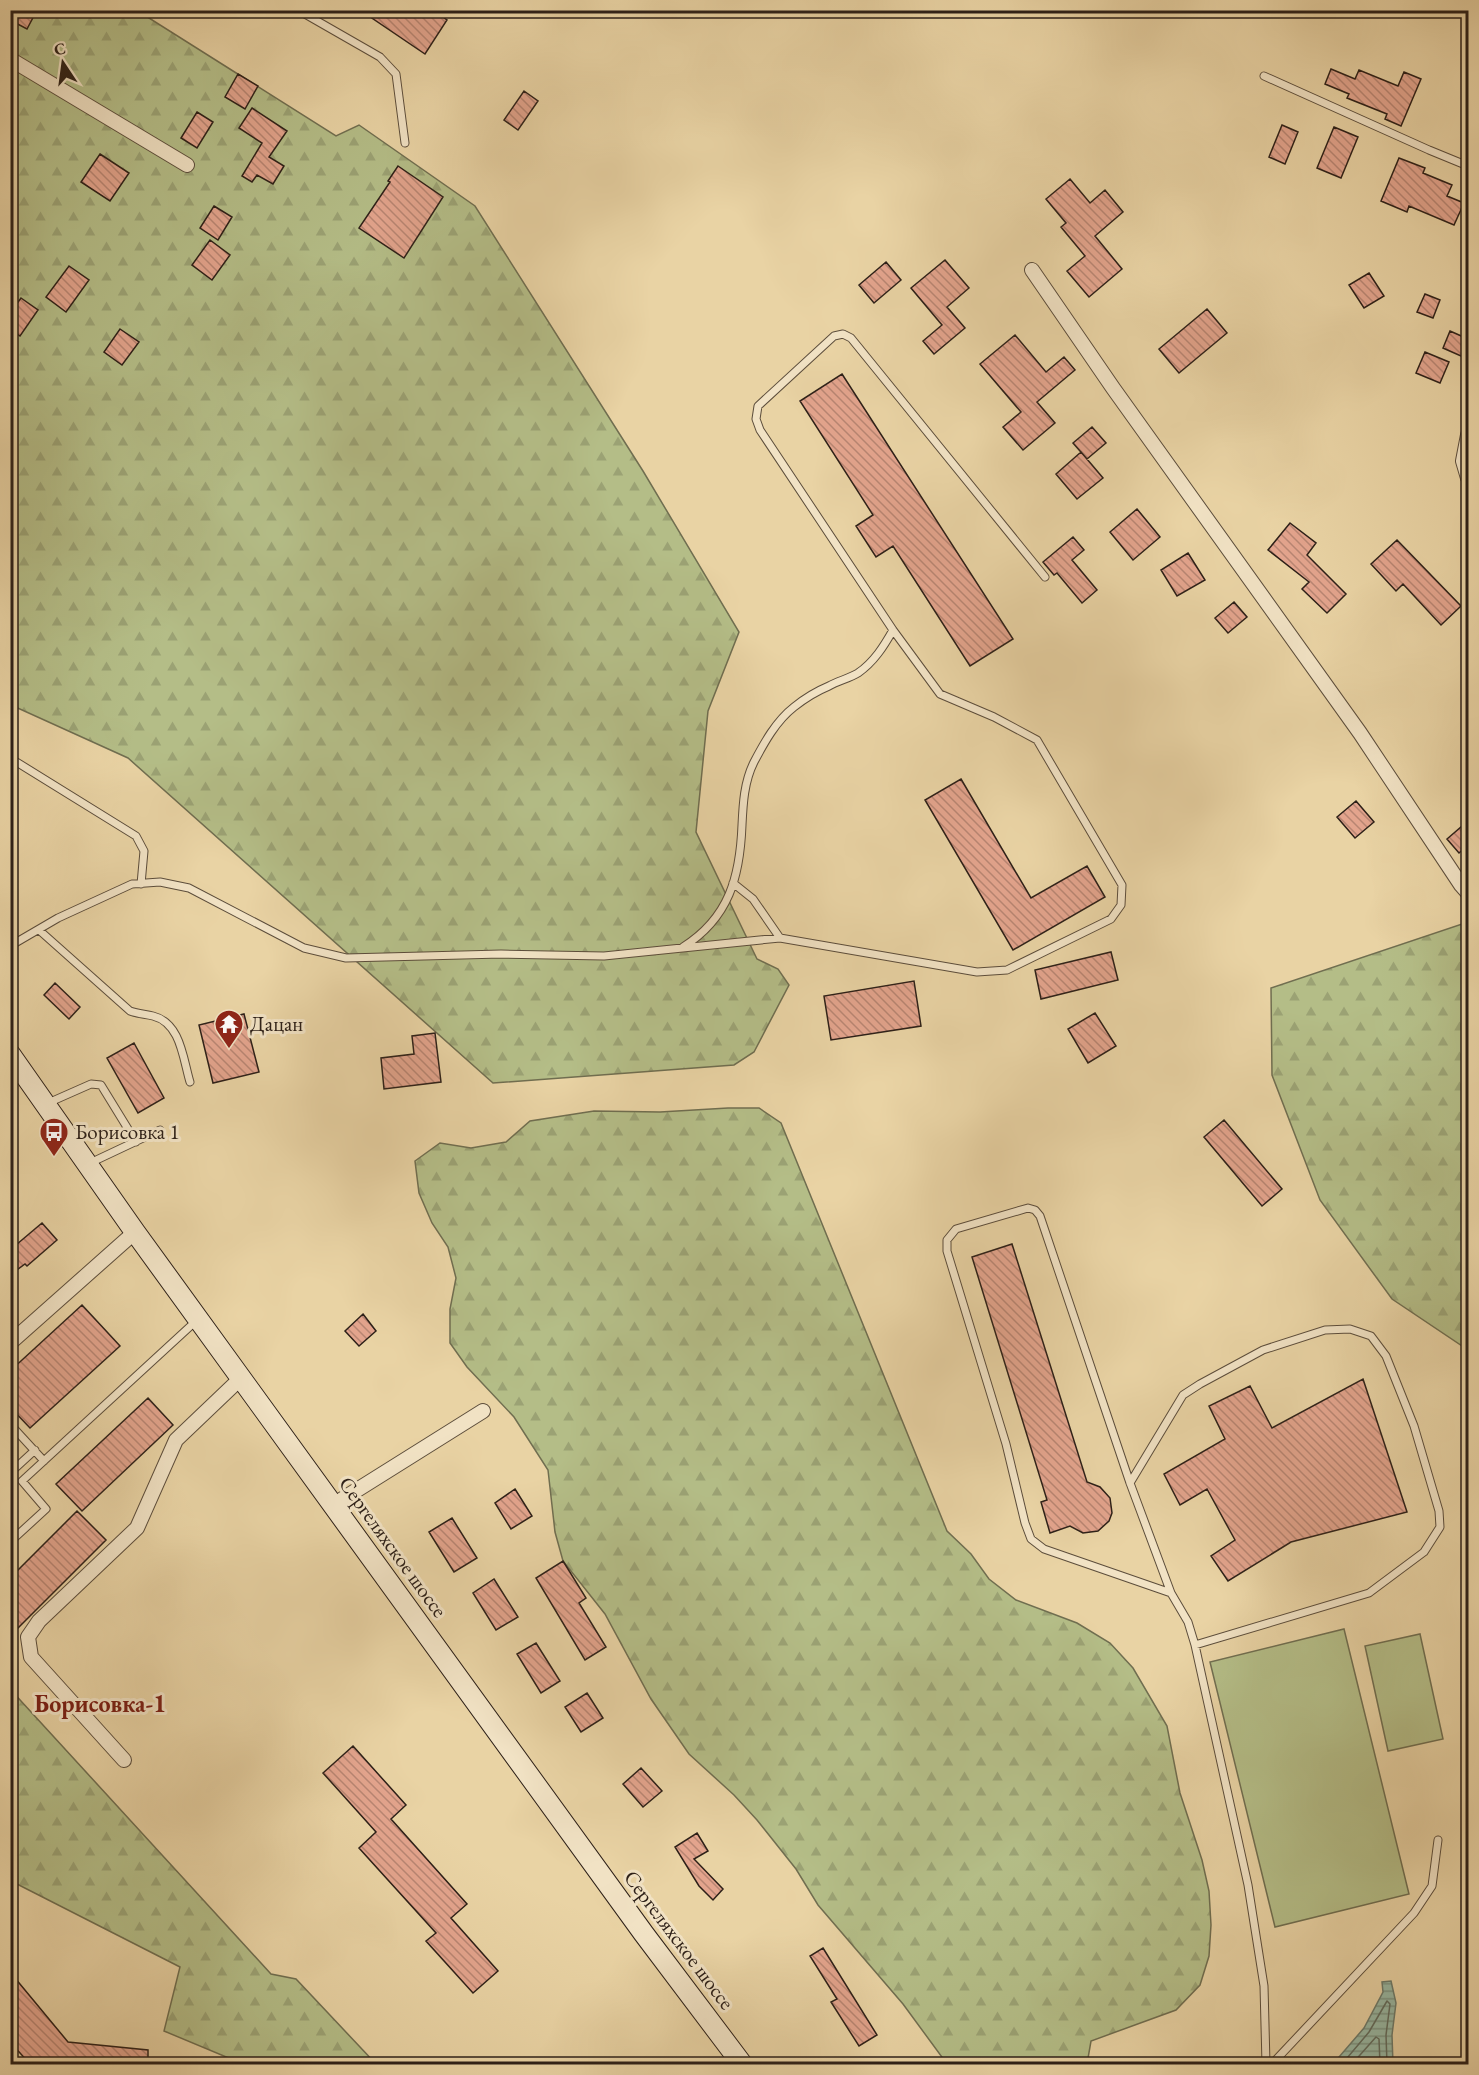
<svg xmlns="http://www.w3.org/2000/svg" width="1479" height="2075" font-family="'EB Garamond',serif">
	<defs>
		<pattern id="forest-firs" width="22" height="20" patternUnits="userSpaceOnUse" patternTransform="scale(1.5)"><rect width="22" height="20" fill="#b4bd87"/><path d="M5 1l3.5 6h-7zM16 11l3.5 6h-7z" fill="#9ba274"/></pattern>
		<pattern id="water-rules" width="6" height="5" patternUnits="userSpaceOnUse" patternTransform="scale(1.5)"><rect width="6" height="5" fill="#98b8a3"/><path d="M0 2.5h6" fill="none" stroke="#7c9584"/></pattern>
		<pattern id="building-back-hatch" width="6" height="6" patternUnits="userSpaceOnUse" patternTransform="scale(1.5)"><rect width="6" height="6" fill="#e3a48d"/><path d="M-1 5l2 2M0 0l6 6M5-1l2 2" fill="none" stroke="#b88572"/></pattern>
	</defs>
	<rect width="100%" height="100%" fill="#e9d3a4"/>
	<filter id="stains"><feTurbulence type="fractalNoise" baseFrequency=".00333" numOctaves="4"/><feColorMatrix values="0 0 0 0 .2 0 0 0 0 .09 0 0 0 0 .02 0 0 0 .5 -.17"/></filter>
	<radialGradient id="worn" r=".72"><stop offset=".6" stop-color="#630" stop-opacity="0"/><stop offset="1" stop-color="#630" stop-opacity=".3"/></radialGradient>
	<path fill="#b4bd87" stroke="#706e50" stroke-width="1.5" d="M1344,1629L1409,1894L1275,1927L1210,1662Z
		M1420,1634L1443,1739L1388,1751L1365,1646Z"/>
	<path fill="url(#forest-firs)" stroke="#706e50" stroke-width="1.5" d="M11,11H138L336,136L359,125L475,206L643,471L739,632L708,711L696,832L757,959L778,969L789,985L754,1052L734,1065L493,1083L128,758L11,705Z
		M1468,922V1362L1462,1346L1392,1299L1320,1200L1272,1075L1271,988Z
		M728,1108H759L781,1123L947,1531L971,1554L989,1579L1016,1600L1077,1623L1110,1643L1133,1668L1167,1726L1180,1793L1202,1860L1209,1891L1211,1925L1209,1956L1200,1985L1176,2010L1091,2041L1087,2064H947L903,2004L818,1905L796,1869L757,1820L734,1795L689,1754L651,1699L605,1614L563,1561L555,1532L548,1470L514,1417L467,1367L450,1343V1309L456,1278L448,1247L432,1223L419,1193L415,1161L440,1143L471,1148L506,1142L530,1121L594,1111L660,1112Z
		M10,1689L271,1974L296,1979L376,2064H243L164,2031L180,1967L11,1881Z"/>
	<path fill="url(#water-rules)" stroke="#6d7b6b" stroke-width="1.5" d="M1391,1981L1396,2003L1392,2035L1393,2064H1333L1364,2028L1383,1992L1382,1982Z"/>
	<g fill="none" stroke-linecap="round" stroke-linejoin="round">
		<path stroke="#626c5e" stroke-width="1.5" d="M1342,2064L1369,2032L1387,2001L1390,2004L1386,2035L1387,2064
			M1352,2064L1376,2037L1379,2039L1380,2064"/>
	</g>
	<path fill="url(#building-back-hatch)" stroke="#2d2018" stroke-width="1.5" d="M10,10H37L27,29L10,20Z
		M360,10H433L447,20L425,54Z
		M1331,69L1355,79L1359,70L1398,86L1404,72L1421,79L1401,126L1385,119L1387,114L1347,98L1349,94L1325,84Z
		M238,74L258,86L245,109L225,97Z
		M524,91L538,101L518,130L504,120Z
		M252,108L287,131L269,157L284,166L273,184L257,175L252,182L242,176L262,143L239,128Z
		M197,112L213,122L197,148L181,138Z
		M1282,125L1298,132L1285,164L1269,157Z
		M1334,127L1358,137L1341,178L1317,168Z
		M100,154L129,173L110,201L81,182Z
		M1399,158L1425,168L1423,173L1452,185L1447,196L1464,203L1454,225L1409,206L1407,212L1381,201Z
		M398,166L443,197L404,258L359,228L390,182L388,181Z
		M1070,179L1090,203L1105,190L1123,212L1095,236L1122,269L1089,297L1067,271L1085,256L1061,227L1066,223L1046,199Z
		M214,206L232,217L218,240L200,228Z
		M210,240L230,255L212,280L192,265Z
		M945,260L969,288L947,307L965,328L934,354L923,341L942,325L911,288Z
		M886,262L901,280L874,303L859,285Z
		M69,266L89,280L66,312L46,297Z
		M1369,273L1384,296L1364,308L1349,285Z
		M1425,294L1440,300L1433,318L1417,312Z
		M21,298L38,310L20,336L10,329V313Z
		M1207,309L1227,333L1179,373L1159,349Z
		M120,329L139,342L122,365L104,352Z
		M1450,331L1468,339L1461,356L1443,348Z
		M1015,335L1046,372L1064,357L1075,370L1037,402L1055,423L1023,450L1003,427L1021,412L980,364Z
		M1425,352L1449,362L1440,383L1416,373Z
		M842,374L1013,639L970,666L893,546L876,557L856,526L873,515L800,401Z
		M1092,427L1106,443L1087,459L1073,443Z
		M1081,452L1103,478L1077,499L1056,474Z
		M1137,509L1160,537L1133,560L1110,532Z
		M1290,523L1316,543L1307,555L1346,594L1327,613L1302,589L1309,582L1268,550Z
		M1073,537L1084,550L1072,560L1097,590L1082,603L1057,573L1054,575L1043,562Z
		M1397,540L1461,606L1441,625L1403,584L1396,591L1371,564Z
		M1188,553L1205,580L1177,596L1161,570Z
		M1234,602L1247,617L1228,633L1215,618Z
		M961,779L1031,898L1087,866L1105,897L1013,950L925,800Z
		M1356,801L1374,822L1355,838L1337,817Z
		M1468,821V845L1459,853L1447,839Z
		M1111,952L1118,980L1041,999L1035,970Z
		M914,981L921,1026L831,1040L824,996Z
		M55,983L80,1007L69,1019L44,995Z
		M1095,1013L1116,1046L1088,1063L1068,1029Z
		M244,1014L259,1072L213,1083L199,1025Z
		M435,1033L441,1082L384,1089L381,1058L414,1054L412,1036Z
		M134,1043L164,1098L138,1113L107,1058Z
		M1224,1120L1282,1189L1262,1206L1204,1137Z
		M42,1223L57,1240L27,1266L25,1264L10,1275V1250Z
		M1012,1244L1087,1482L1100,1487L1110,1498L1112,1513L1109,1521L1098,1531L1083,1533L1070,1526L1050,1533L1041,1502L1047,1500L972,1257Z
		M82,1305L120,1346L30,1428L10,1407V1371Z
		M363,1314L376,1331L359,1346L345,1331Z
		M1363,1379L1407,1512L1291,1542L1228,1581L1211,1556L1235,1540L1207,1489L1180,1505L1164,1474L1225,1439L1209,1406L1250,1386L1272,1428Z
		M148,1398L173,1425L82,1511L56,1484Z
		M515,1489L532,1516L511,1529L495,1503Z
		M77,1511L106,1540L10,1636V1578Z
		M452,1518L477,1558L454,1572L429,1532Z
		M563,1561L586,1598L579,1603L606,1647L585,1660L536,1578Z
		M494,1579L518,1617L496,1630L473,1593Z
		M536,1643L560,1681L541,1693L517,1654Z
		M587,1693L603,1718L581,1732L565,1707Z
		M353,1746L406,1805L391,1819L467,1904L451,1918L498,1971L473,1993L426,1941L436,1933L359,1848L376,1832L323,1773Z
		M641,1768L662,1791L643,1807L623,1784Z
		M697,1833L708,1851L694,1859L723,1889L713,1900L699,1886L675,1847Z
		M823,1948L877,2035L859,2046L831,2002L837,1999L810,1956Z
		M10,1972L68,2042L148,2050V2064H30L10,2042Z"/>
	<g fill="none" stroke-linecap="round" stroke-linejoin="round">
		<g stroke="#5c4d3b" stroke-width="9">
			<path id="service" d="M298,10L380,57L396,74L405,143
				M1264,76L1429,150L1468,166
				M10,758L136,836L144,851L141,884
				M733,883L753,899L780,938
				M39,930L130,1011C138,1014 145,1014 153,1016C181,1023 183,1059 190,1082
				M10,946L58,918L132,884L160,882L189,888L304,948L346,958L501,954L604,956L780,938L977,972L1007,970L1111,919L1121,905L1122,885L1037,740L994,717L940,694L893,630L760,430L756,419L758,406L834,336L843,334L851,338L1045,577
				M683,947C729,918 740,877 742,825C743,804 744,782 754,762C764,743 776,721 794,707C804,699 817,691 829,686C838,681 850,678 858,673C874,662 884,646 893,630
				M48,1103L91,1084L101,1085L136,1142
				M90,1163L160,1130
				M10,1424L44,1461
				M10,1473L35,1450
				M1130,1483L1183,1395L1200,1384L1263,1350L1325,1330L1350,1329L1371,1336L1386,1356L1414,1426L1439,1511L1440,1527L1424,1552L1369,1593L1195,1645
				M10,1542L46,1509L22,1481L196,1321
				M1171,1593L1044,1549L1031,1539L1025,1523L1006,1444L947,1251V1240L956,1229L1028,1208L1035,1210L1040,1216L1130,1483L1171,1593L1188,1622L1195,1645L1248,1885L1264,1986L1266,2064
				M1272,2064L1414,1913L1432,1886L1438,1840"/>
		</g>
		<g stroke="#5c4d3b" stroke-width="16">
			<path id="minor" d="M10,59L187,165
				M1032,270L1113,388L1360,733L1461,885L1468,893
				M1468,435L1463,461L1468,478
				M10,1343L135,1232
				M333,1505L483,1411
				M124,1760L31,1657L28,1637L39,1621L137,1528L176,1440L241,1378"/>
		</g>
		<g stroke="#2d2018" stroke-width="22">
			<path id="secondary" d="M10,1054L135,1232L644,1934L742,2064"/>
		</g>
		<use href="#service" stroke="#f1e2c4" stroke-width="7"/>
		<use href="#minor" stroke="#f1e2c4" stroke-width="14"/>
		<use href="#secondary" stroke="#f1e2c4" stroke-width="20"/>
	</g>
	<defs>
		<g id="temple-pin" transform="scale(1.5)"><path d="M0 17L-7.5 6A9.5 9.5 0 1 1 7.5 6Z" fill="#8f2418" stroke="#f1e2c4"/><path d="M0-6L5-2H3V0L6.5 2.5H4V6H1.5V3h-3V6H-4V2.5H-6.5L-3 0V-2H-5Z" fill="#fff"/></g>
		<g id="bus-pin" transform="scale(1.5)"><path d="M0 17L-7.5 6A9.5 9.5 0 1 1 7.5 6Z" fill="#8f2418" stroke="#f1e2c4"/><path d="M-5-6H5V4H4V6H2V4H-2V6H-4V4H-5ZM-3.5-4V0h7V-4ZM-3.5 1.2v1.5H-2V1.2ZM2 1.2v1.5H3.5V1.2Z" fill="#fff"/></g>
	</defs>
	<g fill-rule="evenodd">
		<use href="#temple-pin" x="229" y="1024"/>
		<use href="#bus-pin" x="54" y="1132"/>
	</g>
	<g text-anchor="middle" stroke-width="6" stroke-linejoin="round" paint-order="stroke">
		<g font-size="21" fill="#2d2018" stroke="#f1e2c4" text-anchor="start">
			<text x="250" y="1031">Дацан</text>
			<text x="75" y="1139">Борисовка 1</text>
		</g>
		<g font-size="21" fill="#2d2018" stroke="#f1e2c4">
			<text transform="translate(393 1547) rotate(54)" y="7">Сергеляхское шоссе</text>
			<text transform="translate(679 1940) rotate(53)" y="7">Сергеляхское шоссе</text>
		</g>
		<g font-size="24" font-weight="bold" fill="#7a1f14" stroke="#f1e2c4">
			<text x="100" y="1712">Борисовка-1</text>
		</g>
	</g>
	<rect width="1479" height="2075" fill="none" stroke="#e9d3a4" stroke-width="36"/>
	<rect x="12" y="12" width="1455" height="2051" fill="none" stroke="#2d2018" stroke-width="3"/>
	<rect x="18" y="18" width="1443" height="2039" fill="none" stroke="#2d2018" stroke-width="1.5"/>
	<g transform="translate(63 63) rotate(347)" stroke="#f1e2c4" stroke-width="4.5" paint-order="stroke">
	<path d="M0-4.5L10 22L0 15L-10 22Z" fill="#2d2018"/>
	<text y="-9" font-size="16" font-weight="bold" text-anchor="middle" fill="#2d2018">С</text>
	</g>
	<rect width="100%" height="100%" filter="url(#stains)"/>
	<rect width="100%" height="100%" fill="url(#worn)"/>
</svg>
